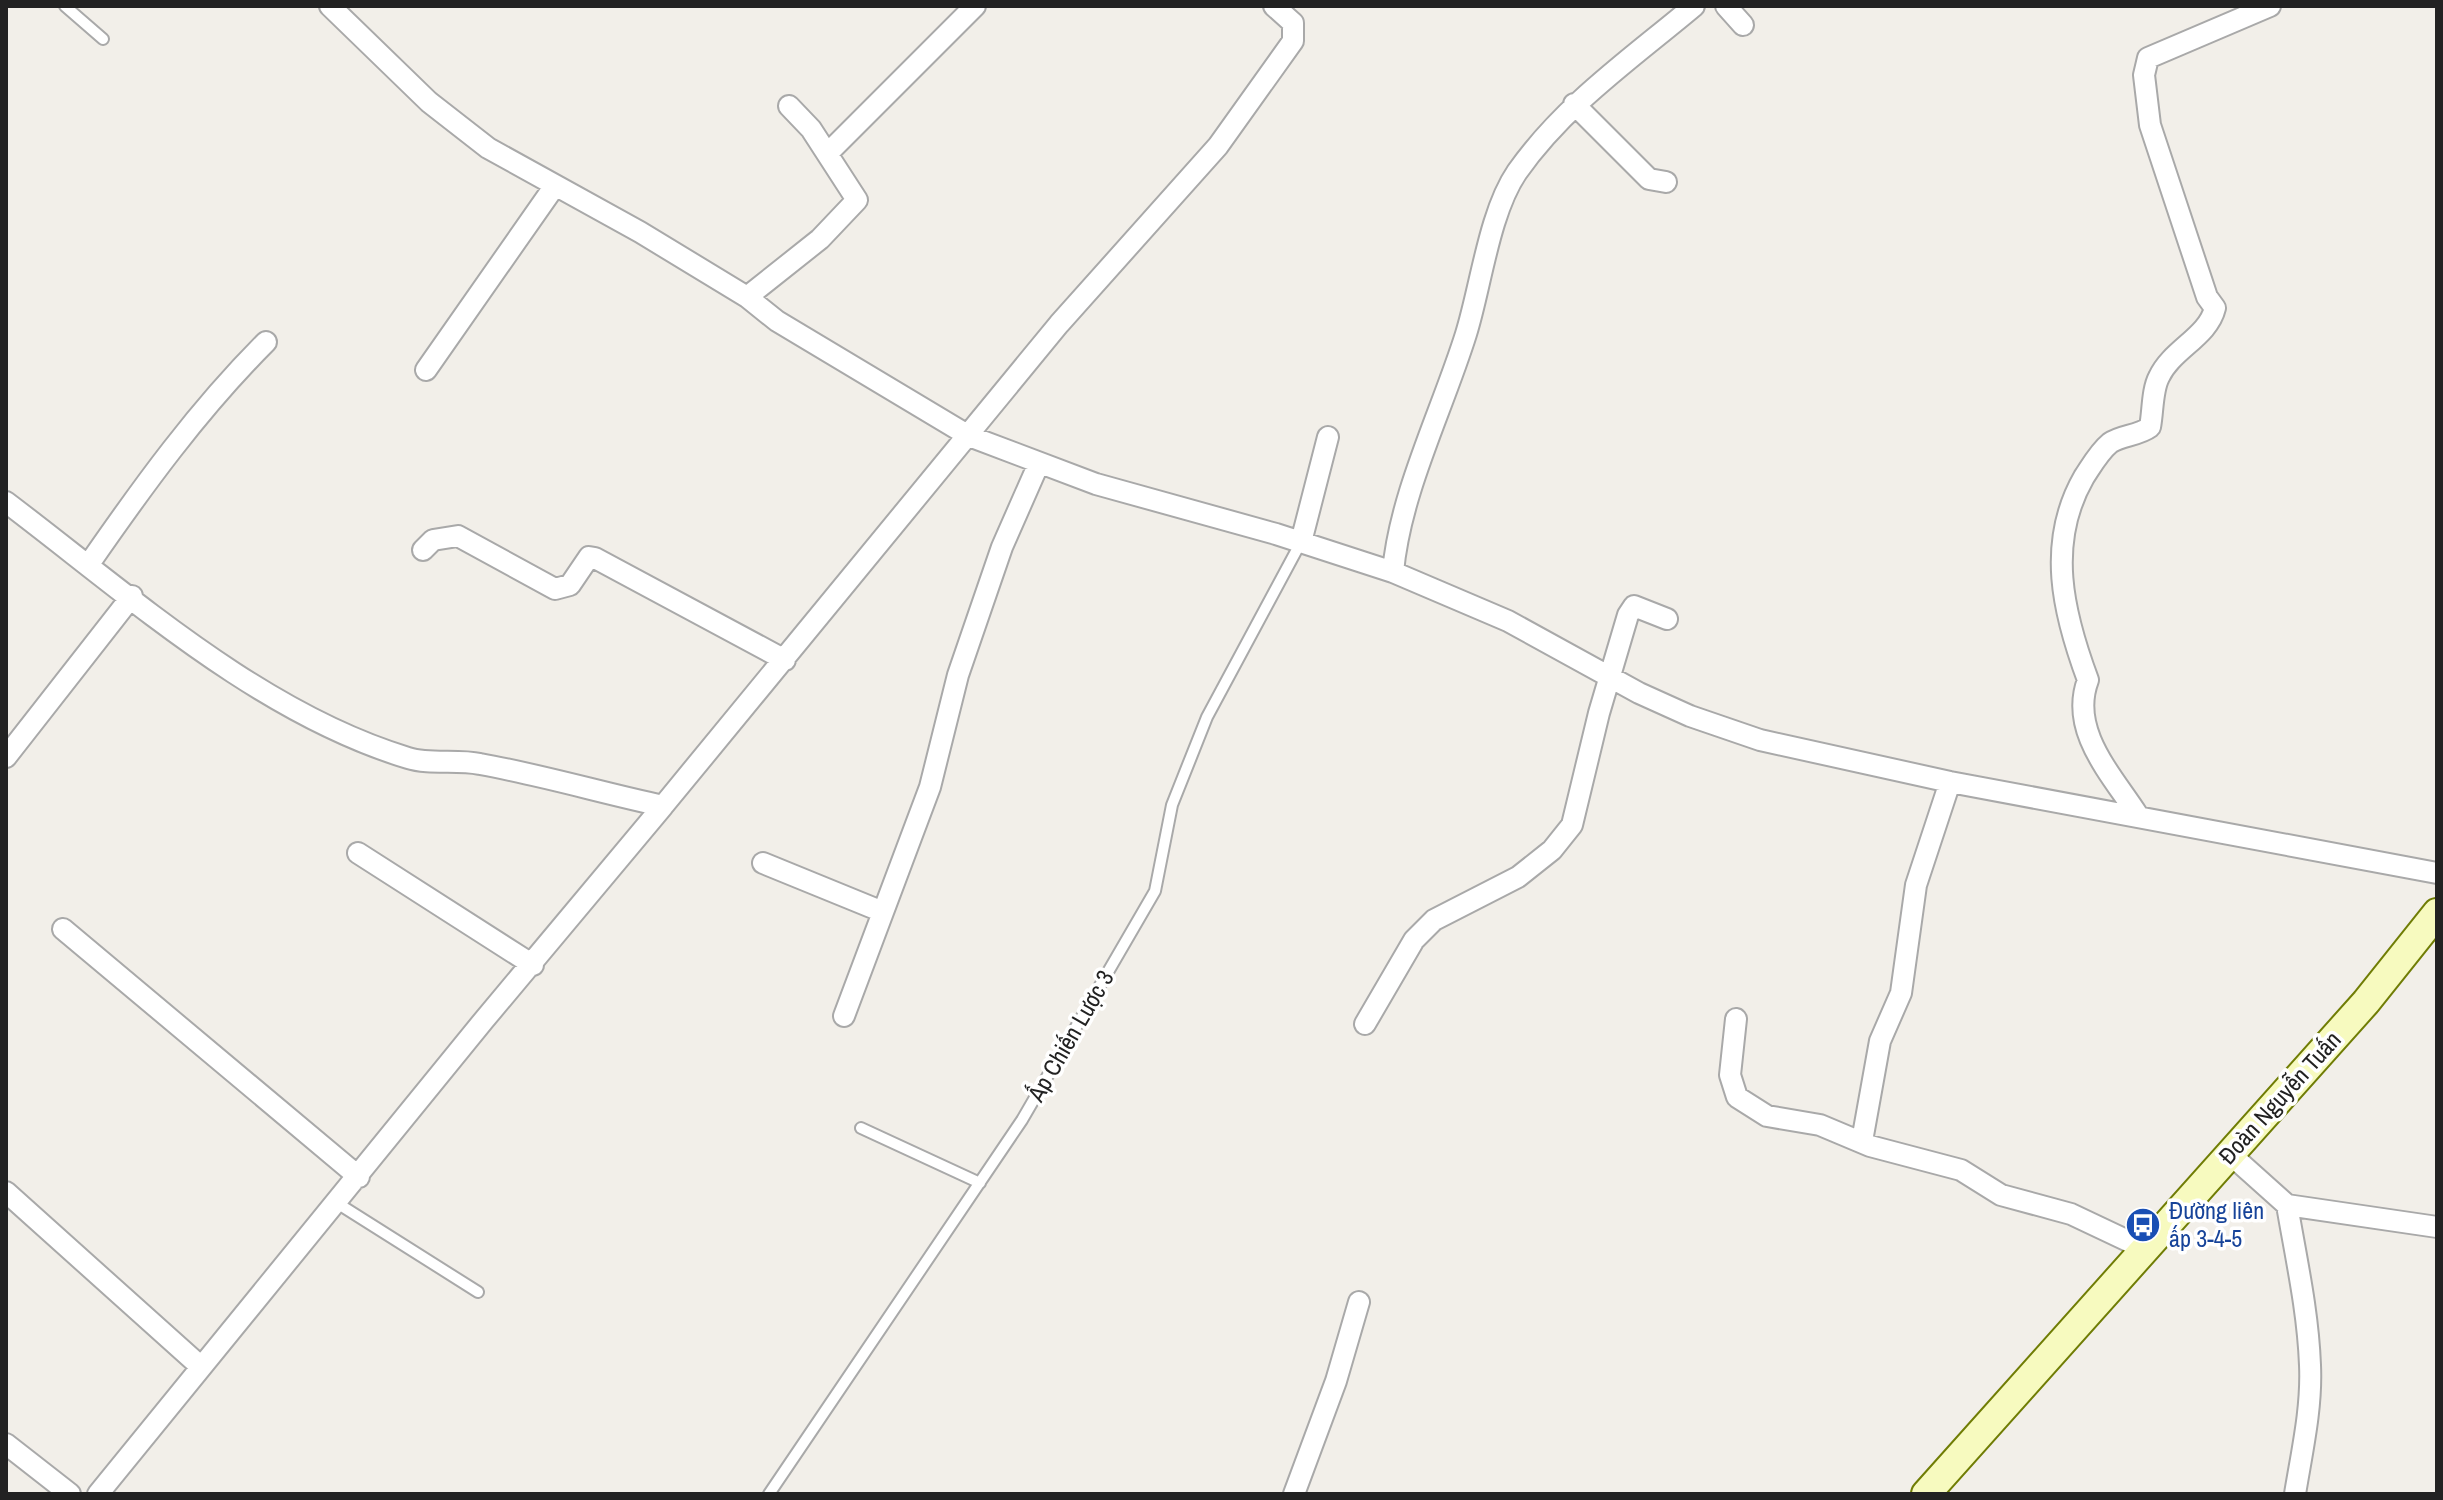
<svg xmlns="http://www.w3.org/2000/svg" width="2443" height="1500" font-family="'Archivo Narrow',sans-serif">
	<rect width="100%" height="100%" fill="#f2efe9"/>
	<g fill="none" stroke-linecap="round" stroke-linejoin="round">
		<g stroke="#a9a9a9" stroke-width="14">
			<path id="service" d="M65,6L103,39
				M861,1128L980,1183
				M337,1203L478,1292
				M769,1494L1022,1120L1155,891L1172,805L1207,717L1301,542"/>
		</g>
		<g stroke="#a9a9a9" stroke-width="24">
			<path id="minor" d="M330,6L429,102L488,148L640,232L747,297L777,321L969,436L1096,484L1276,534L1393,572L1508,621L1639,693L1690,716L1760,740L1950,782L2437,873
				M1726,6L1743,25
				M1574,104L1649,179L1666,182
				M828,153L975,6
				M747,297L820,239L857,200L811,129L789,106
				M426,370L554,187
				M6,502C129,595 259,713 408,758C430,765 457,759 480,764C542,775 602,793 663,806L1059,324L1218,146L1293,41V23L1274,6
				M1301,542L1328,437
				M423,550L433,540L458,536L555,589L570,585L589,557L595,558L785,660
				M89,564C143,486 198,410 266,342
				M1393,572C1400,493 1442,411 1466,334C1481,286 1489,213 1517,172C1564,105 1632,58 1694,6
				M6,757L132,596
				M2137,814C2111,774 2069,730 2088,680C2063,613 2046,543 2084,477C2092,465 2099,452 2110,443C2121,435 2138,436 2150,427C2153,412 2152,390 2159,377C2172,349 2208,337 2215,308L2207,297L2150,125L2144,75L2148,58L2270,6
				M358,853L533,965
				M763,863L883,912
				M63,929L359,1177
				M844,1016L930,787L958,675L1002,547L1039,463
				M1736,1019L1730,1075L1737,1097L1767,1116L1820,1125L1870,1146L1961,1170L2001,1195L2071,1214L2145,1249
				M1365,1024L1414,940L1434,920L1518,877L1552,850L1572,825L1599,713L1628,615L1634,606L1667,619
				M1862,1141L1880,1041L1901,993L1916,885L1950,782
				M2230,1154L2287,1205L2437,1227
				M6,1192L200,1366
				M2287,1205C2296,1258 2308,1311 2310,1365C2312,1408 2302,1451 2295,1494
				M6,1444L70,1494
				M98,1494L484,1020L663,806
				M1294,1494L1336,1381L1359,1302"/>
		</g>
		<g stroke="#707d05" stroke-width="32">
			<path id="secondary" d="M1926,1494L2366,1002L2437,913"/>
		</g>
		<use href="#service" stroke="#fff" stroke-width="10"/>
		<use href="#minor" stroke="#fff" stroke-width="20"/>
		<use href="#secondary" stroke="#f7fabf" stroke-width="28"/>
	</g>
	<defs>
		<g id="bus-disc" transform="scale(1.8)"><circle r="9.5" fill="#1a4fb4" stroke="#fff"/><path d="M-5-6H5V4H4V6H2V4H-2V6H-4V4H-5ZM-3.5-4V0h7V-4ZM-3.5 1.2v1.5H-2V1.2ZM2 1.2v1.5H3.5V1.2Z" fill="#fff"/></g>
	</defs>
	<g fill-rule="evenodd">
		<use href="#bus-disc" x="2143" y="1225"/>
	</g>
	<g text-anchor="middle" stroke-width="7" stroke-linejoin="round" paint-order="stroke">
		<g font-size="24" fill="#222" stroke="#fff">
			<text transform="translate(1071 1036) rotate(-60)" y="8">Ấp Chiến Lược 3</text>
			<text transform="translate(2280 1098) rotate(-48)" y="8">Đoàn Nguyễn Tuấn</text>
		</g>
		<g font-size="24" fill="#164399" stroke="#fff" text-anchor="start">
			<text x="2169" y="1219">Đường liên<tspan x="2169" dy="28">ấp 3-4-5</tspan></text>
		</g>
	</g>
	<rect width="2443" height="1500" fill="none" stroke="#222222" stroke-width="16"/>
</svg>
